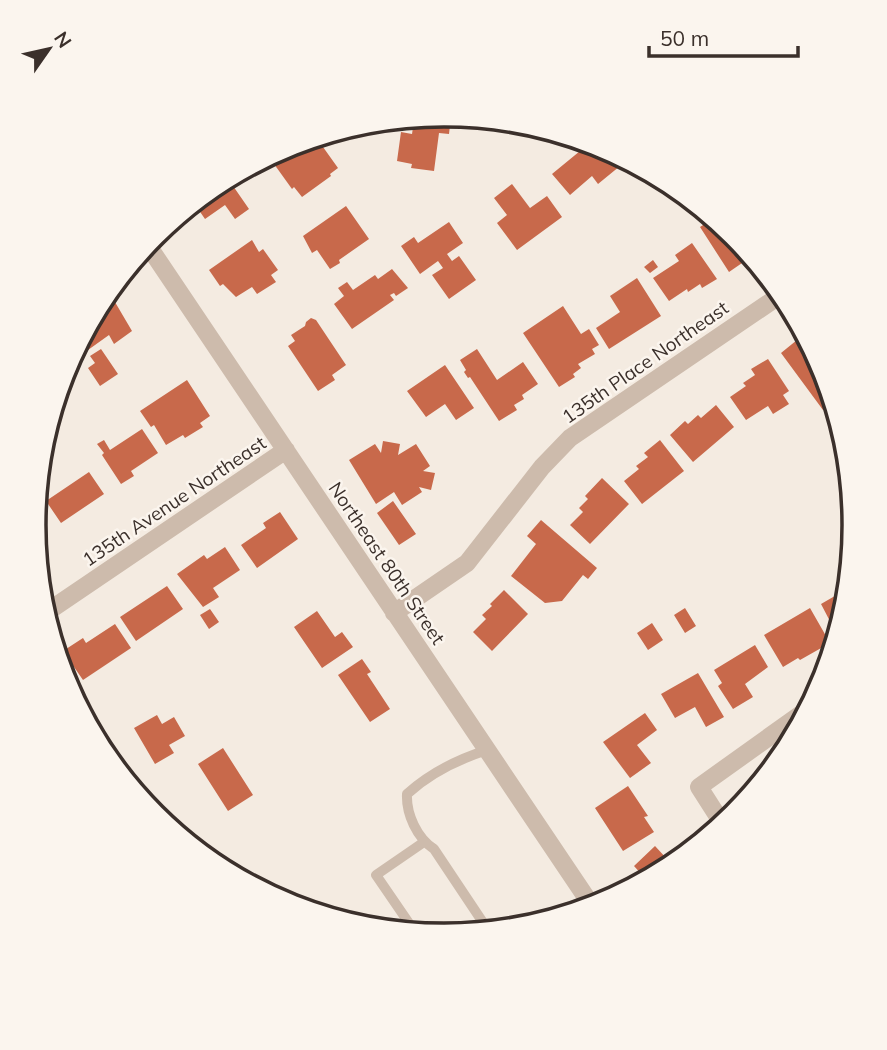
<svg xmlns="http://www.w3.org/2000/svg" width="887" height="1050" font-family="Mulish,sans-serif">
	<rect width="100%" height="100%" fill="#f4ebe1"/>
	<path fill="#c8694b" d="M444,115L451,116L449,134L439,133L434,171L411,168L412,164L397,161L401,132L412,134L414,121Z
		M318,140L338,168L330,174L331,176L302,197L294,187L292,189L269,157L287,146Z
		M578,142L601,146L608,151L620,166L598,184L592,176L570,195L552,174L580,151L574,145Z
		M231,183L249,209L235,219L225,205L205,219L196,206Z
		M512,184L530,208L547,196L562,217L517,250L497,223L507,215L494,198Z
		M346,206L369,239L339,260L340,263L330,269L317,250L312,253L303,236Z
		M711,220L734,235L747,255L743,258L745,261L729,272L700,227Z
		M449,222L463,243L447,254L452,261L459,256L476,280L449,299L432,275L443,268L438,261L420,274L401,246L414,237L418,243Z
		M252,240L259,252L263,249L278,270L271,275L276,282L257,294L252,287L236,297L223,284L220,286L209,270Z
		M692,243L717,279L702,288L700,284L688,292L687,289L669,301L653,278L679,261L675,255Z
		M653,260L658,267L650,273L644,267Z
		M392,269L408,288L396,296L394,293L390,295L394,300L352,329L334,304L344,296L338,288L347,282L353,290L375,275L378,279Z
		M637,278L661,316L609,349L596,328L620,312L610,296Z
		M112,297L132,331L114,344L109,335L88,350L82,342Z
		M563,306L581,334L589,329L599,345L592,349L595,354L578,364L581,368L573,374L575,377L559,387L523,333Z
		M311,318L316,320L346,365L332,375L335,380L318,391L288,346L295,341L291,335L305,326L306,322Z
		M797,340L800,344L805,341L823,368L830,405L823,410L781,353Z
		M101,349L118,374L100,386L88,368L95,363L90,356Z
		M477,349L497,380L523,362L538,384L522,395L524,399L514,405L517,410L499,421L470,377L468,378L464,372L466,370L460,360Z
		M768,359L789,391L783,395L789,404L773,414L768,406L746,420L730,397L746,386L743,383L755,375L751,369Z
		M445,365L474,408L456,420L445,404L426,417L407,391Z
		M187,380L210,416L200,423L203,427L185,438L183,435L166,445L154,425L151,427L140,411Z
		M716,405L734,427L693,462L670,435L685,421L688,424L698,415L701,418Z
		M142,429L158,453L131,471L134,476L121,484L102,455L104,453L97,444L104,440L110,450Z
		M660,440L684,471L642,504L624,481L639,469L636,466L648,457L644,453Z
		M383,441L400,444L398,455L416,444L430,466L423,471L435,473L431,490L419,487L422,492L402,505L394,492L376,504L349,460L375,444L381,453Z
		M89,472L104,494L61,523L46,501Z
		M602,478L629,504L590,544L570,525L583,512L579,508L588,499L585,496Z
		M393,501L416,534L399,545L377,513Z
		M280,512L298,539L257,568L241,545L266,528L263,523Z
		M35,517L43,530L35,536L33,525Z
		M541,520L597,568L588,579L583,575L562,601L545,603L511,576L536,544L527,536Z
		M225,547L240,570L213,588L219,597L203,607L177,574L204,555L207,559Z
		M167,586L183,609L136,641L120,617Z
		M504,590L528,614L492,651L473,632L486,619L482,615L492,606L490,604Z
		M840,593L833,627L821,604Z
		M685,608L696,626L685,633L674,615Z
		M810,608L830,643L800,660L798,658L783,667L764,635Z
		M210,609L219,622L209,629L200,615Z
		M317,611L335,637L342,632L353,647L322,668L294,627Z
		M652,623L663,640L648,650L637,633Z
		M115,624L131,648L83,680L63,651L83,638L86,643Z
		M755,645L768,667L745,684L753,697L733,709L718,686L722,683L714,670Z
		M362,659L371,672L367,674L390,709L370,722L338,675Z
		M698,673L724,717L706,727L695,707L675,718L661,694Z
		M645,713L657,730L637,745L651,763L630,778L603,742Z
		M157,715L162,724L174,717L185,736L169,745L174,753L155,764L134,728Z
		M223,748L253,795L228,811L198,764Z
		M628,786L648,816L644,817L654,832L623,851L595,808Z
		M655,846L667,859L643,876L634,866Z"/>
	<g fill="none" stroke-linecap="round" stroke-linejoin="round">
		<path stroke="#b9a596" stroke-width="3.5" stroke-dasharray="3.5 3.5" stroke-linecap="butt" d="M220,860L221,859"/>
		<path stroke="#cdbbac" stroke-width="10" d="M64,681L144,799
			M486,927L434,849C417,838 406,814 407,794C429,774 459,759 487,750
			M413,929L376,875L424,842"/>
		<path stroke="#cdbbac" stroke-width="18" d="M147,244L592,906
			M50,610L286,450
			M394,613L467,563L542,467L570,438L776,298
			M722,823L699,787L801,714"/>
	</g>
	<g text-anchor="middle" stroke-width="5" stroke-linejoin="round" paint-order="stroke">
		<g font-size="19" fill="#3b302b" stroke="#fbf5ee">
			<text transform="translate(645 362) rotate(-35)" y="7">135th Place Northeast</text>
			<text transform="translate(174 501) rotate(-34)" y="7">135th Avenue Northeast</text>
			<text transform="translate(387 563) rotate(56)" y="7">Northeast 80th Street</text>
		</g>
	</g>
	<path d="M0 0H887V1050H0ZM46 525a398 398 0 1 1 796 0a398 398 0 1 1-796 0Z" fill="#fbf5ee" fill-rule="evenodd"/>
	<path fill="none" stroke="#3b302b" stroke-width="3.5" d="M46 525a398 398 0 1 1 796 0a398 398 0 1 1-796 0Z"/>
	<g transform="translate(49 49) rotate(56)" stroke="#fbf5ee" stroke-width="5" paint-order="stroke">
	<path d="M0-5L12 26L0 18L-12 26Z" fill="#3b302b"/>
	<text y="-10" font-size="19" font-weight="bold" text-anchor="middle" fill="#3b302b">N</text>
	</g>
	<path d="M649 46v10h149v-10" fill="none" stroke="#3b302b" stroke-width="3.5"/>
	<text x="660" y="46" font-size="21" fill="#3b302b" stroke="#fbf5ee" stroke-width="5" paint-order="stroke">50 m</text>
</svg>
